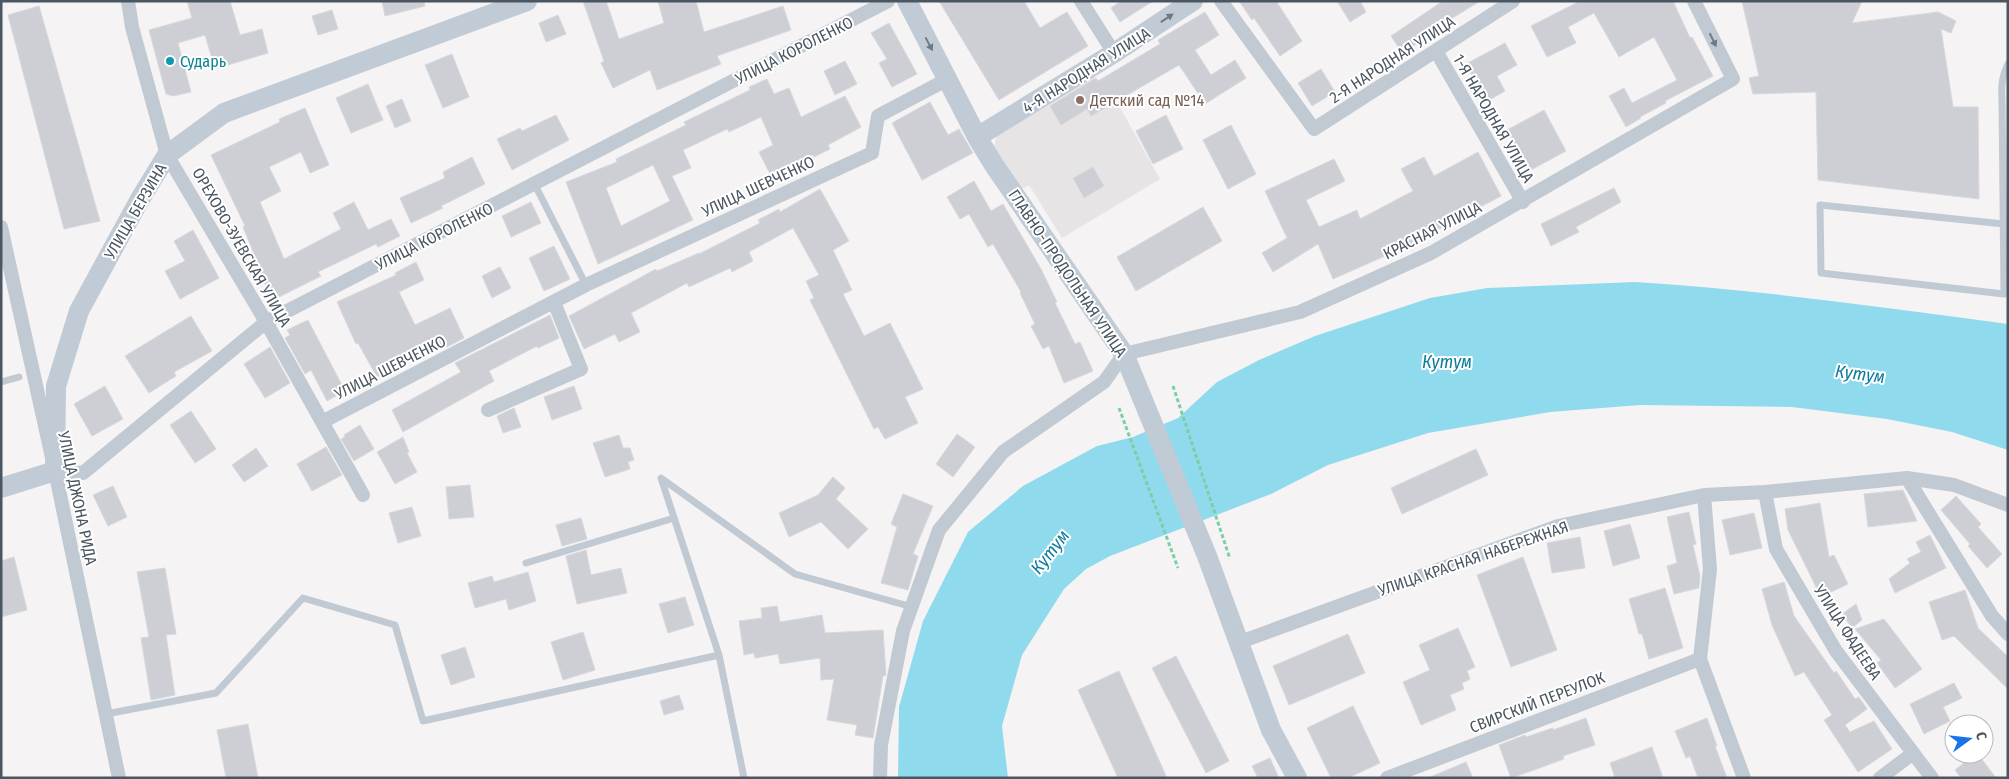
<svg xmlns="http://www.w3.org/2000/svg" width="2009" height="779" font-family="'Fira Sans Condensed',sans-serif">
	<rect width="100%" height="100%" fill="#f5f3f3"/>
	<path fill="#e6e4e5" d="M1094,75L1098,82L1104,79L1160,179L1062,238L1029,185L1018,191L993,151L997,134L1049,105Z"/>
	<path fill="#90daee" d="M1635,282C1760,290 1883,307 2008,324V450L1952,432L1887,419L1792,407L1640,405L1550,412L1428,433L1328,465L1271,494L1110,556L1086,569L1064,589L1022,655L1002,726L1008,778H898L899,707L923,621L968,532L1023,486L1097,446L1133,437L1178,418L1217,382L1259,360L1315,336L1430,298L1487,288Z"/>
	<path fill="#cdcfd5" stroke="#d7d9de" fill-rule="evenodd" d="M187,1H230L240,35L262,29L268,53L215,69L205,35L178,43L191,92L173,96L166,94L149,30L192,18Z
		M382,1H424L425,6L385,16Z
		M583,1H606L619,39L664,23L658,1H696L704,32L783,6L791,30L717,56L721,64L657,90L650,70L613,88L601,63L604,61Z
		M939,1H1024L1040,28L1067,12L1088,46L999,100Z
		M1121,1H1153L1120,22L1111,8Z
		M1239,1H1276L1302,41L1280,56L1254,18L1252,20Z
		M1337,1H1360L1366,12L1350,22Z
		M1443,1H1480L1427,34L1428,37L1402,53L1391,36Z
		M1580,1H1673L1690,38L1692,37L1713,76L1665,101L1666,103L1640,117L1641,118L1626,127L1609,96L1624,88L1632,103L1677,80L1654,37L1619,57L1594,13L1568,27L1576,43L1547,57L1531,26Z
		M1742,1H1862L1852,23L1938,12L1956,21L1951,33L1941,29L1953,107H1978L1979,199L1818,180L1816,92L1753,94L1749,78L1759,76Z
		M39,6L100,221L64,229L8,15Z
		M332,10L338,29L318,35L312,16Z
		M1205,12L1219,35L1195,50L1211,75L1235,60L1246,78L1205,104L1179,65L1091,116L1087,109L1061,125L1050,106L1096,78L1098,81L1160,44L1158,40Z
		M558,15L566,34L546,42L539,23Z
		M889,23L917,74L892,87L879,63L887,59L871,33Z
		M1505,43L1517,65L1497,76L1505,91L1486,102L1466,64Z
		M452,54L469,97L443,108L425,65Z
		M845,61L857,84L835,95L824,71Z
		M1321,69L1335,92L1312,106L1298,83Z
		M767,79L774,94L789,88L801,117L845,96L861,127L828,145L830,149L814,157L813,155L771,176L759,152L773,145L761,117L729,132L727,129L683,150L691,168L672,176L693,220L598,264L566,182L617,162L616,159L686,125L684,122L750,90L749,87ZM653,165L670,201L621,226L606,188Z
		M368,84L383,120L351,133L336,98Z
		M402,99L411,121L395,128L386,106Z
		M930,102L948,135L959,129L973,153L922,180L892,123Z
		M305,108L329,165L310,173L301,152L269,167L281,191L260,202L284,259L341,229L333,213L354,202L368,230L391,219L400,236L378,247L376,244L318,272L321,276L273,300L259,272L261,271L243,227L245,226L211,155L280,122L279,119Z
		M1544,110L1566,151L1529,171L1507,130Z
		M556,115L569,140L512,170L497,139L520,128L522,131Z
		M1166,115L1183,149L1153,164L1136,131Z
		M1231,125L1256,174L1228,189L1203,140Z
		M1478,152L1501,196L1403,248L1333,279L1318,244L1273,272L1262,253L1287,238L1265,191L1334,159L1345,181L1306,200L1319,227L1357,210L1360,219L1413,191L1401,169L1424,157L1434,176Z
		M472,157L485,184L441,206L443,208L411,223L400,198L445,178L443,172Z
		M1093,167L1104,186L1084,198L1073,178Z
		M974,181L991,211L1003,204L1041,269L1057,302L1055,303L1075,344L1080,342L1093,371L1064,383L1049,346L1043,349L1031,326L1035,324L1020,293L1021,292L993,244L988,247L969,214L960,219L947,197Z
		M1614,188L1621,202L1576,227L1579,232L1551,246L1541,224Z
		M820,189L849,241L833,250L852,290L843,294L864,336L890,323L923,389L905,397L918,423L885,439L878,427L874,429L810,300L814,298L806,281L819,275L793,228L749,252L753,261L732,272L730,268L689,287L687,283L631,313L640,332L619,342L615,334L584,349L569,316L656,269L657,271L699,253V254L760,223L758,220L779,209L780,212Z
		M531,202L541,223L511,237L502,216Z
		M1203,207L1222,241L1136,291L1117,257Z
		M193,230L219,278L180,299L165,271L185,261L174,241Z
		M554,246L570,279L544,291L529,258Z
		M416,262L424,280L399,292L415,325L450,308L464,338L447,347L446,345L410,361L409,359L377,377L358,343L356,344L337,302L396,275L395,273Z
		M500,267L511,288L492,298L482,276Z
		M550,315L559,338L538,348L537,346L489,371L494,381L403,432L392,410L461,372L455,363Z
		M191,316L212,351L174,372L176,376L149,393L125,356Z
		M308,320L345,391L327,401L311,370L305,374L285,338L290,335L287,330Z
		M270,347L290,383L265,398L244,364Z
		M105,386L123,419L92,436L74,404Z
		M574,386L582,409L552,420L544,397Z
		M514,408L521,427L503,433L497,416Z
		M191,411L216,449L195,463L170,425Z
		M360,425L374,449L354,461L341,439L345,437L344,435Z
		M957,434L975,447L953,477L936,464Z
		M619,435L623,448H630L634,460L628,462L630,469L605,477L593,443Z
		M403,437L409,452L407,453L417,472L395,484L377,452Z
		M326,447L342,475L312,491L297,464Z
		M256,448L268,466L244,482L232,465Z
		M1476,449L1488,475L1402,514L1391,488Z
		M833,477L845,488L836,499L868,529L848,549L821,522L789,537L779,513L818,495Z
		M470,485L474,517L449,519L446,487Z
		M113,486L127,517L108,526L93,495Z
		M1903,490L1917,521L1868,527L1864,494Z
		M903,494L933,506L913,554L918,556L908,590L881,583L897,527L891,524Z
		M1956,496L1981,524L1978,527L2002,554L1987,568L1968,546L1970,544L1941,510Z
		M1820,503L1829,557L1834,555L1848,584L1821,597L1788,530L1785,509Z
		M412,507L421,536L398,543L389,513Z
		M1689,512L1696,544L1693,545L1700,576L1699,588L1674,594L1667,566L1677,563L1667,517Z
		M1754,513L1762,548L1730,555L1722,520Z
		M581,518L587,539L562,546L556,525Z
		M1630,524L1640,558L1613,566L1604,531Z
		M1930,535L1946,568L1895,593L1889,579L1910,563L1907,559L1921,552L1916,542Z
		M1580,537L1585,568L1552,573L1547,543Z
		M586,550L591,575L621,568L627,593L577,604L566,556Z
		M14,557L27,610L1,617V561Z
		M1523,557L1557,650L1511,667L1477,575Z
		M165,568L176,634L166,635L175,695L151,700L141,638L149,637L137,572Z
		M528,572L536,601L509,610L506,599L475,608L468,583L492,576L494,582Z
		M1784,582L1794,616L1834,673L1836,671L1855,699L1859,697L1867,709L1845,725L1850,732L1874,721L1892,749L1858,772L1824,720L1832,715L1804,672L1795,676L1772,625L1762,589Z
		M1665,588L1683,648L1649,659L1642,634H1639L1629,599Z
		M1965,590L1978,628L2008,657V689L1954,636L1942,640L1929,602Z
		M685,597L694,625L668,633L659,604Z
		M1856,604L1862,620L1852,628L1842,614Z
		M777,606L780,622L822,615L825,633L883,630L886,675L883,676L873,738L855,735L857,725L827,720L834,679L821,680L820,658L780,664L778,654L755,658L754,653L744,655L739,621L762,618L761,608Z
		M1884,619L1922,669L1895,688L1877,663L1881,660L1855,629Z
		M1458,628L1475,667L1467,671L1470,679L1462,683L1464,689L1450,695L1456,710L1421,725L1403,682L1430,670L1419,645Z
		M583,632L595,670L563,680L551,642Z
		M1348,634L1365,673L1289,705L1273,666Z
		M465,647L475,677L451,685L441,655Z
		M1176,656L1229,761L1206,773L1152,668Z
		M1119,671L1167,778H1118L1078,690Z
		M1954,683L1962,698L1943,707L1950,721L1924,734L1910,704Z
		M679,695L684,709L664,715L660,701Z
		M1353,706L1380,763L1348,778H1331L1307,728Z
		M1586,718L1595,745L1563,756L1564,759L1537,769L1511,778L1499,745L1525,735L1526,737L1553,728V730Z
		M1707,718L1717,746H1715L1727,778H1698L1690,756L1686,758L1675,731Z
		M248,724L258,778H226L217,730Z
		M1652,747L1663,778H1615L1610,763Z
		M1975,754H1978L1996,778H1961L1955,770Z
		M1270,758L1279,778H1258L1252,766Z
		M1466,762L1473,778H1428Z"/>
	<g fill="none" stroke-linecap="round" stroke-linejoin="round">
		<path stroke="#7ad0a6" stroke-width="3" stroke-dasharray="4 2.5" stroke-linecap="butt" d="M1173,386L1230,559
			M1119,408L1178,568"/>
		<path stroke="#c1cad2" stroke-width="7" d="M535,185L586,285
			M2004,224L1820,205L1821,273L2004,294L2002,99C2001,85 2002,77 2008,64
			M1,382L19,377
			M526,563L674,518
			M106,714L216,693L303,598L395,625L423,721L719,655
			M744,778L719,655L661,478L795,574L912,607"/>
		<path stroke="#c1cad2" stroke-width="14" d="M128,1L132,27L167,155L266,322L363,495
			M1081,1L1114,53
			M1221,1L1314,129L1513,1
			M1436,51L1523,202
			M1,227L55,471L119,778
			M488,410L581,369L554,302
			M322,422L586,285L872,153L878,116L948,79
			M55,471L83,473L266,322L888,1
			M1907,478L1992,616L2008,634
			M1765,492L1776,549L1836,651L1932,778
			M1704,495L1710,569L1700,659L1744,778
			M1240,642L1558,526L1704,495L1765,492L1907,478L1954,485L2008,505
			M880,778L881,745L903,631L939,530L1003,452L1104,382L1124,354L1300,312L1431,253L1733,79L1694,1
			M1387,778L1700,659
			M1880,778L1912,754"/>
		<path stroke="#c1cbd6" stroke-width="20" d="M907,1L977,137L994,165L1124,354L1207,556L1271,730L1297,778
			M977,137L1114,53L1193,1
			M1,488L55,471L56,386L79,311L140,199L167,155L224,113L527,1"/>
	</g>
	<defs><path id="oneway-solid" d="M-6-.8H1V-3.2L6.5 0L1 3.2V.8H-6Z" transform="scale(1.25)"/></defs>
	<g fill="#6e7984">
		<use href="#oneway-solid" transform="translate(1167 18) rotate(-34)"/>
		<use href="#oneway-solid" transform="translate(929 44) rotate(62)"/>
	</g>
	<use fill="#6e7983" href="#oneway-solid" transform="translate(1713 40) rotate(64)"/>
	<circle fill="#0f9aa8" stroke="#fff" stroke-width="2" cx="170" cy="61" r="5"/>
	<circle fill="#8d6e63" stroke="#fff" stroke-width="2" cx="1080" cy="100" r="5"/>
	<g text-anchor="middle" stroke-width="4" stroke-linejoin="round" paint-order="stroke">
		<g font-size="16" fill="#4a5661" stroke="#fff">
			<text transform="translate(794 50) rotate(-27)" y="6">УЛИЦА КОРОЛЕНКО</text>
			<text transform="translate(1392 59) rotate(-33)" y="6">2-Я НАРОДНАЯ УЛИЦА</text>
			<text transform="translate(1086 70) rotate(-32)" y="6">4-Я НАРОДНАЯ УЛИЦА</text>
			<text transform="translate(1494 118) rotate(60)" y="6">1-Я НАРОДНАЯ УЛИЦА</text>
			<text transform="translate(758 186) rotate(-25)" y="6">УЛИЦА ШЕВЧЕНКО</text>
			<text transform="translate(135 211) rotate(-60)" y="6">УЛИЦА БЕРЗИНА</text>
			<text transform="translate(1432 230) rotate(-27)" y="6">КРАСНАЯ УЛИЦА</text>
			<text transform="translate(434 236) rotate(-27)" y="6">УЛИЦА КОРОЛЕНКО</text>
			<text transform="translate(242 247) rotate(60)" y="6">ОРЕХОВО-ЗУЕВСКАЯ УЛИЦА</text>
			<text transform="translate(1068 273) rotate(56)" y="6">ГЛАВНО-ПРОДОЛЬНАЯ УЛИЦА</text>
			<text transform="translate(390 367) rotate(-27)" y="6">УЛИЦА ШЕВЧЕНКО</text>
			<text transform="translate(78 498) rotate(78)" y="6">УЛИЦА ДЖОНА РИДА</text>
			<text transform="translate(1473 558) rotate(-19)" y="6">УЛИЦА КРАСНАЯ НАБЕРЕЖНАЯ</text>
			<text transform="translate(1848 632) rotate(57)" y="6">УЛИЦА ФАДЕЕВА</text>
			<text transform="translate(1537 702) rotate(-21)" y="6">СВИРСКИЙ ПЕРЕУЛОК</text>
		</g>
		<g font-size="16" fill="#0d838f" stroke="#fff" text-anchor="start">
			<text x="180" y="67">Сударь</text>
		</g>
		<g font-size="16" fill="#785e54" stroke="#fff" text-anchor="start">
			<text x="1090" y="106">Детский сад №14</text>
		</g>
		<g font-size="18" font-style="italic" fill="#0c7c9b" stroke="#fff">
			<text x="1447" y="368">Кутум</text>
			<text transform="translate(1860 374) rotate(7)" y="6">Кутум</text>
			<text transform="translate(1050 552) rotate(-52)" y="6">Кутум</text>
		</g>
	</g>
	<rect width="2009" height="779" fill="none" stroke="#4a5661" stroke-width="5"/>
	<g transform="translate(1969 739) rotate(75)"><circle r="24" fill="#ffffff" stroke="#b7bbc0"/>
	<path d="M0-4L9 19L0 12L-9 19Z" fill="#1a73e8"/>
	<text y="-8" font-size="14" font-weight="bold" text-anchor="middle" fill="#4a5661">С</text>
	</g>
</svg>
